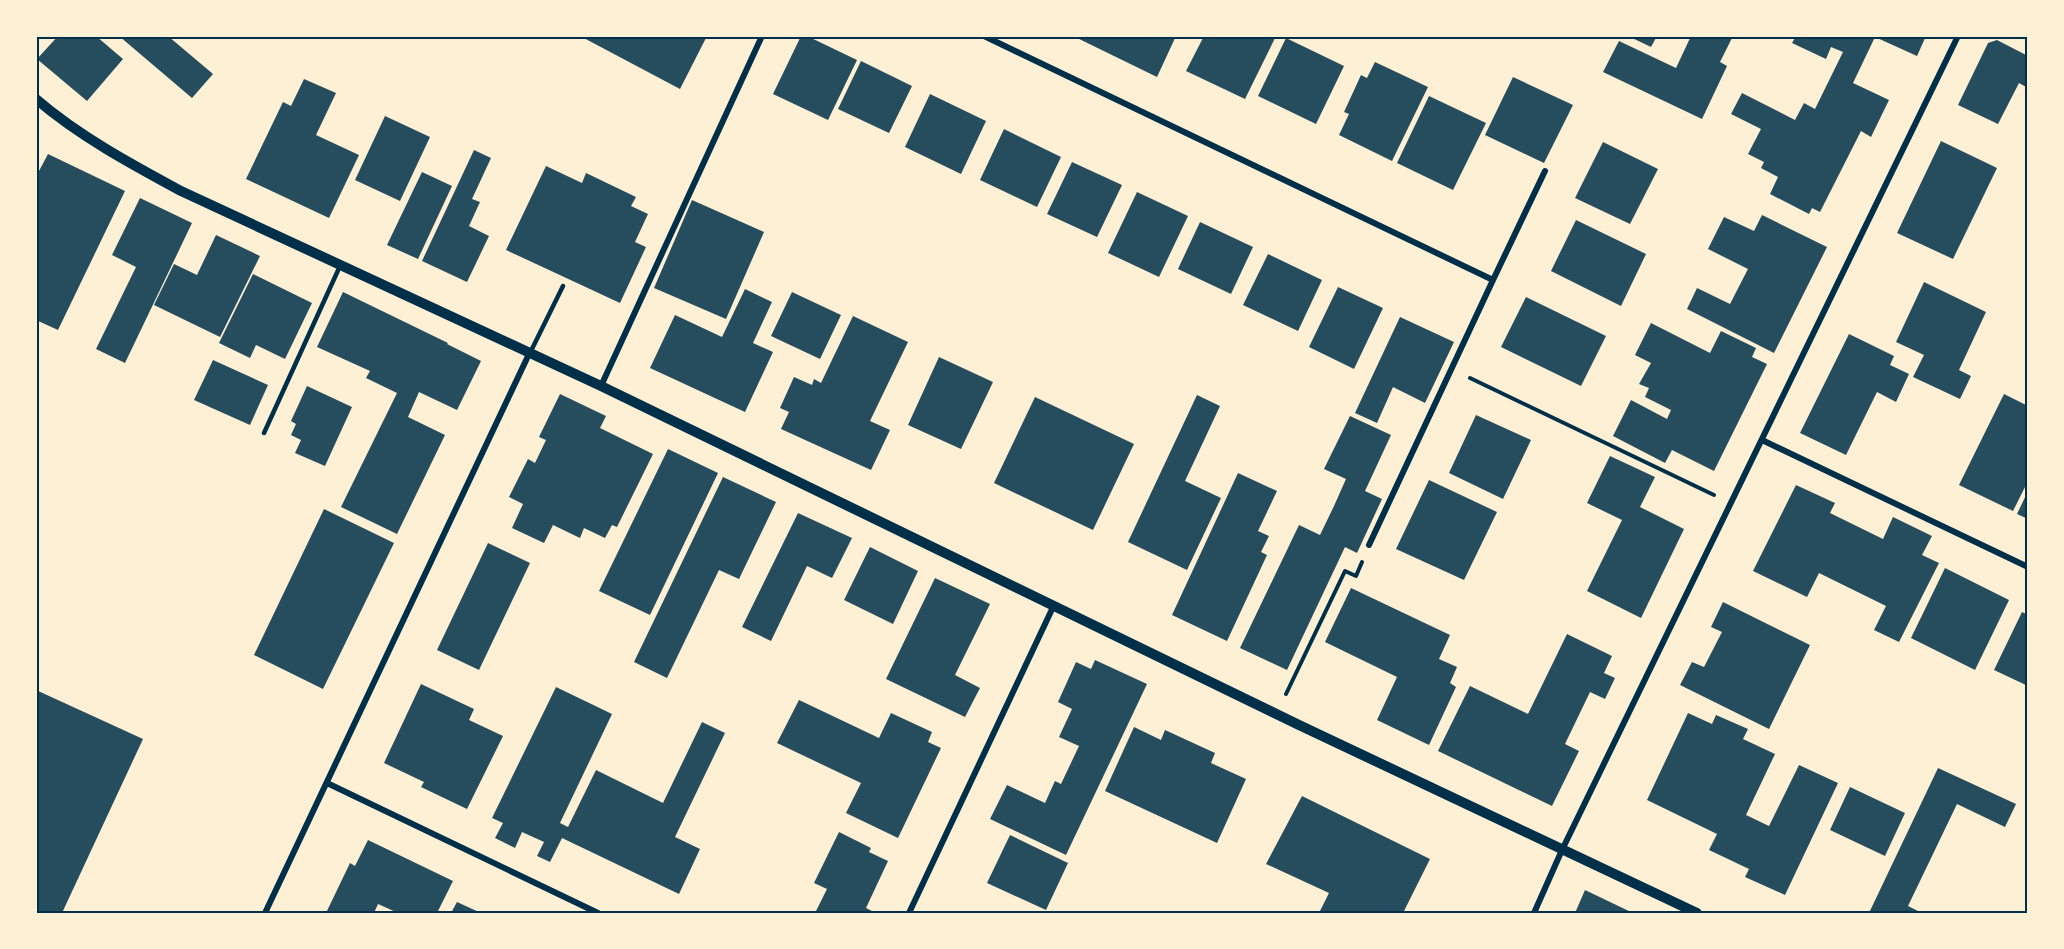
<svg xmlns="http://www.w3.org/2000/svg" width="2064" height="949" font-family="'Open Sans',sans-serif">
	<rect width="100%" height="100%" fill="#fdf0d5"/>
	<path fill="#264d5e" d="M58,36H96L123,59L87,101L37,59Z
		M119,36H168L213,74L192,98Z
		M580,36H707L680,89Z
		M801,36H807L857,60L828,120L773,94Z
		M1073,36H1176L1157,77Z
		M1204,36H1276L1245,99L1186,71Z
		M1628,36H1657L1651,47Z
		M1691,36H1733L1720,62L1727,66L1702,119L1603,72L1619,41L1676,68Z
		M1796,36H1926L1917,56L1875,37L1853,83L1889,100L1871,137L1861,131L1820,212L1812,208L1809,214L1770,194L1778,177L1761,168L1764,162L1748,154L1761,129L1731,114L1742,93L1795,120L1804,103L1815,109L1843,52L1831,47L1826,59L1792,43Z
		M1286,38L1344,66L1316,124L1258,96Z
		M1997,40L2028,56V83L2026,87L2019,83L1998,124L1958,105L1988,43Z
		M861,61L912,86L889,133L838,109Z
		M1375,62L1428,87L1392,161L1339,135L1349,114L1344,112L1361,75L1367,78Z
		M1513,77L1573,105L1544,163L1485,135Z
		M304,79L336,93L316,135L359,155L329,218L246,179L283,102L291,106Z
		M930,94L986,121L961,174L905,147Z
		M1429,96L1486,123L1453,190L1397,163Z
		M385,116L430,137L400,201L355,180Z
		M1004,129L1061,157L1037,207L980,180Z
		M1941,141L1997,168L1953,259L1897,233Z
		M1603,142L1658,169L1630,224L1575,198Z
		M474,150L491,158L472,199L480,202L469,226L489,236L467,282L422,261Z
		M48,154L125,191L58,330L36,320V169L39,171Z
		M1072,162L1122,185L1097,237L1047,214Z
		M546,166L582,183L586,173L636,197L631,206L648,214L635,242L646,247L620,303L506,250Z
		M422,172L452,186L418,259L387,245Z
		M1137,192L1188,216L1159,277L1108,253Z
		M140,198L192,223L125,363L96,349L136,267L112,255Z
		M692,200L764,232L726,319L654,288Z
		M1762,215L1827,247L1774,353L1687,309L1697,288L1730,304L1748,269L1708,249L1724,217L1754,231Z
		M1576,220L1646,254L1621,306L1551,271Z
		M1200,222L1253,247L1231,294L1178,269Z
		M216,235L260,256L220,337L154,305L174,264L197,275Z
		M1268,254L1322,280L1298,331L1243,305Z
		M253,274L312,303L285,359L256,345L250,358L219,343Z
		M1924,282L1986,312L1959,370L1971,376L1960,399L1913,377L1924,355L1896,342Z
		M1338,287L1383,308L1354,369L1309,347Z
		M745,289L772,302L753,343L773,352L745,412L650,368L675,315L722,337Z
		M343,292L448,343L447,344L481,361L457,410L419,392L408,417L445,435L397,534L341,507L397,393L366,378L370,371L317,347Z
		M792,292L841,315L820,359L771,336Z
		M1526,297L1606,336L1581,386L1501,347Z
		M853,316L908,342L870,421L890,430L871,470L781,429L789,412L780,408L794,377L812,385L814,379L821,383Z
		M1400,317L1454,342L1425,403L1393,387L1377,423L1355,413Z
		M1651,323L1710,353L1721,331L1756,348L1752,357L1767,364L1714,471L1672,450L1665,463L1613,436L1631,400L1667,419L1671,410L1645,397L1649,388L1639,384L1651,363L1635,355Z
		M1849,334L1894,356L1890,365L1909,374L1896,402L1877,392L1846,455L1800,433Z
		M939,357L993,382L961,449L908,425Z
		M213,360L268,385L250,425L194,400Z
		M307,386L352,407L325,466L295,453L301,440L291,435L296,424L291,421Z
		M560,394L606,416L600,428L653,454L617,527L612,525L605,538L584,528L580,538L553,525L544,543L512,528L523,504L509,497L528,459L535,463L546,440L539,437Z
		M2004,394L2028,406V481L2013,511L1959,485Z
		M1197,395L1220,406L1185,481L1221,498L1187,570L1128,542Z
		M1035,397L1134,444L1093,530L994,483Z
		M1476,415L1531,440L1503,499L1449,473Z
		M1350,416L1391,435L1365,491L1382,499L1357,553L1345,547L1287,670L1240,648L1299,525L1320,535L1334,506L1346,479L1324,469Z
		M668,449L718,473L650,615L599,591Z
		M1610,456L1655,477L1640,507L1684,529L1641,618L1587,591L1622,520L1587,503Z
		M1238,473L1277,491L1258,531L1269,536L1261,552L1267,555L1227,641L1172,615Z
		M723,477L776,502L739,579L719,570L667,678L634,662Z
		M1429,480L1497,512L1464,580L1396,549Z
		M1796,485L1835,503L1830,513L1883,539L1893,517L1932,536L1922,555L1939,563L1899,642L1874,630L1886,606L1819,573L1807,597L1753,571Z
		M2028,491V519L2017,514Z
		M324,509L394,543L323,689L254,655Z
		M798,513L852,538L832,578L807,566L771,641L742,627Z
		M488,543L530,563L479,670L437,650Z
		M870,547L918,571L893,624L844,600Z
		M1945,568L2009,600L1975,670L1911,638Z
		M935,578L990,604L955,675L980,688L965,717L886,679Z
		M1351,588L1450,635L1439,659L1457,667L1450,683L1456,687L1429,745L1377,720L1397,677L1325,642Z
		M1723,602L1810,645L1769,729L1680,685L1692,662L1704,667L1722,632L1711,627Z
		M2022,612L2028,615V686L1994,670Z
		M1567,634L1612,656L1604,673L1615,678L1605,699L1590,692L1565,744L1579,751L1552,806L1438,751L1470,686L1528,714Z
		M1095,660L1147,684L1066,855L990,819L1007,785L1045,803L1055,781L1061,784L1079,746L1059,737L1072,709L1058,702L1076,662L1091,669Z
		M421,684L474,709L469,720L503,736L467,809L421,787L424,782L384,763Z
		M556,687L612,714L560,823L568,827L596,770L663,803L702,722L725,733L675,837L700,849L679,894L562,838L550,862L537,856L544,842L522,832L515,848L495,838L503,823L492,818Z
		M36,690L143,739L62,913H36Z
		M799,700L879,738L891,713L932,732L928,742L941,748L898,838L846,813L861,783L777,743Z
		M1688,713L1712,724L1716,715L1748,729L1743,739L1775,754L1746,815L1769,826L1799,765L1838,783L1785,895L1745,877L1749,869L1709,850L1717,834L1647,800Z
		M1134,727L1161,740L1165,730L1215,753L1211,763L1246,779L1217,843L1105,791Z
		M1938,768L2016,804L2005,827L1957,804L1908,906L1922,913H1869Z
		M1850,787L1905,813L1885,856L1830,830Z
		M1302,796L1430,859L1403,913H1319L1329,893L1266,864Z
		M839,832L871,848L869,852L888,861L866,908L876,913H815L827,889L814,883Z
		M1010,835L1068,863L1046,910L987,883Z
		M368,840L453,881L437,913H398L378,904L374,913H326L350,863L355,866Z
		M1585,890L1633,913H1575Z
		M457,902L481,913H451Z"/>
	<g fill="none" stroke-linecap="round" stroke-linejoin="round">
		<path stroke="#003049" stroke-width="4" d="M1470,378L1714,495
			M1286,694L1345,571L1356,576L1362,562"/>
		<path stroke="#003049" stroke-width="4.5" d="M530,353L563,286
			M264,433L340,266"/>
		<path stroke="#003049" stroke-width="6" d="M984,36L1493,280L1369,545
			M1493,280L1545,171
			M601,386L762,36
			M1762,440L2028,567
			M327,783L598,913
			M265,913L529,354
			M909,913L1054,605
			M1534,913L1562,850L1958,36"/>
		<path stroke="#003049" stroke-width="10" d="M36,99C79,136 131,164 181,191L601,386L1299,725L1697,913"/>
	</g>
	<rect width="2064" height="949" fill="none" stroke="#fdf0d5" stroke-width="75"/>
	<rect x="38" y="38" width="1988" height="874" fill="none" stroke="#003049" stroke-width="2"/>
</svg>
